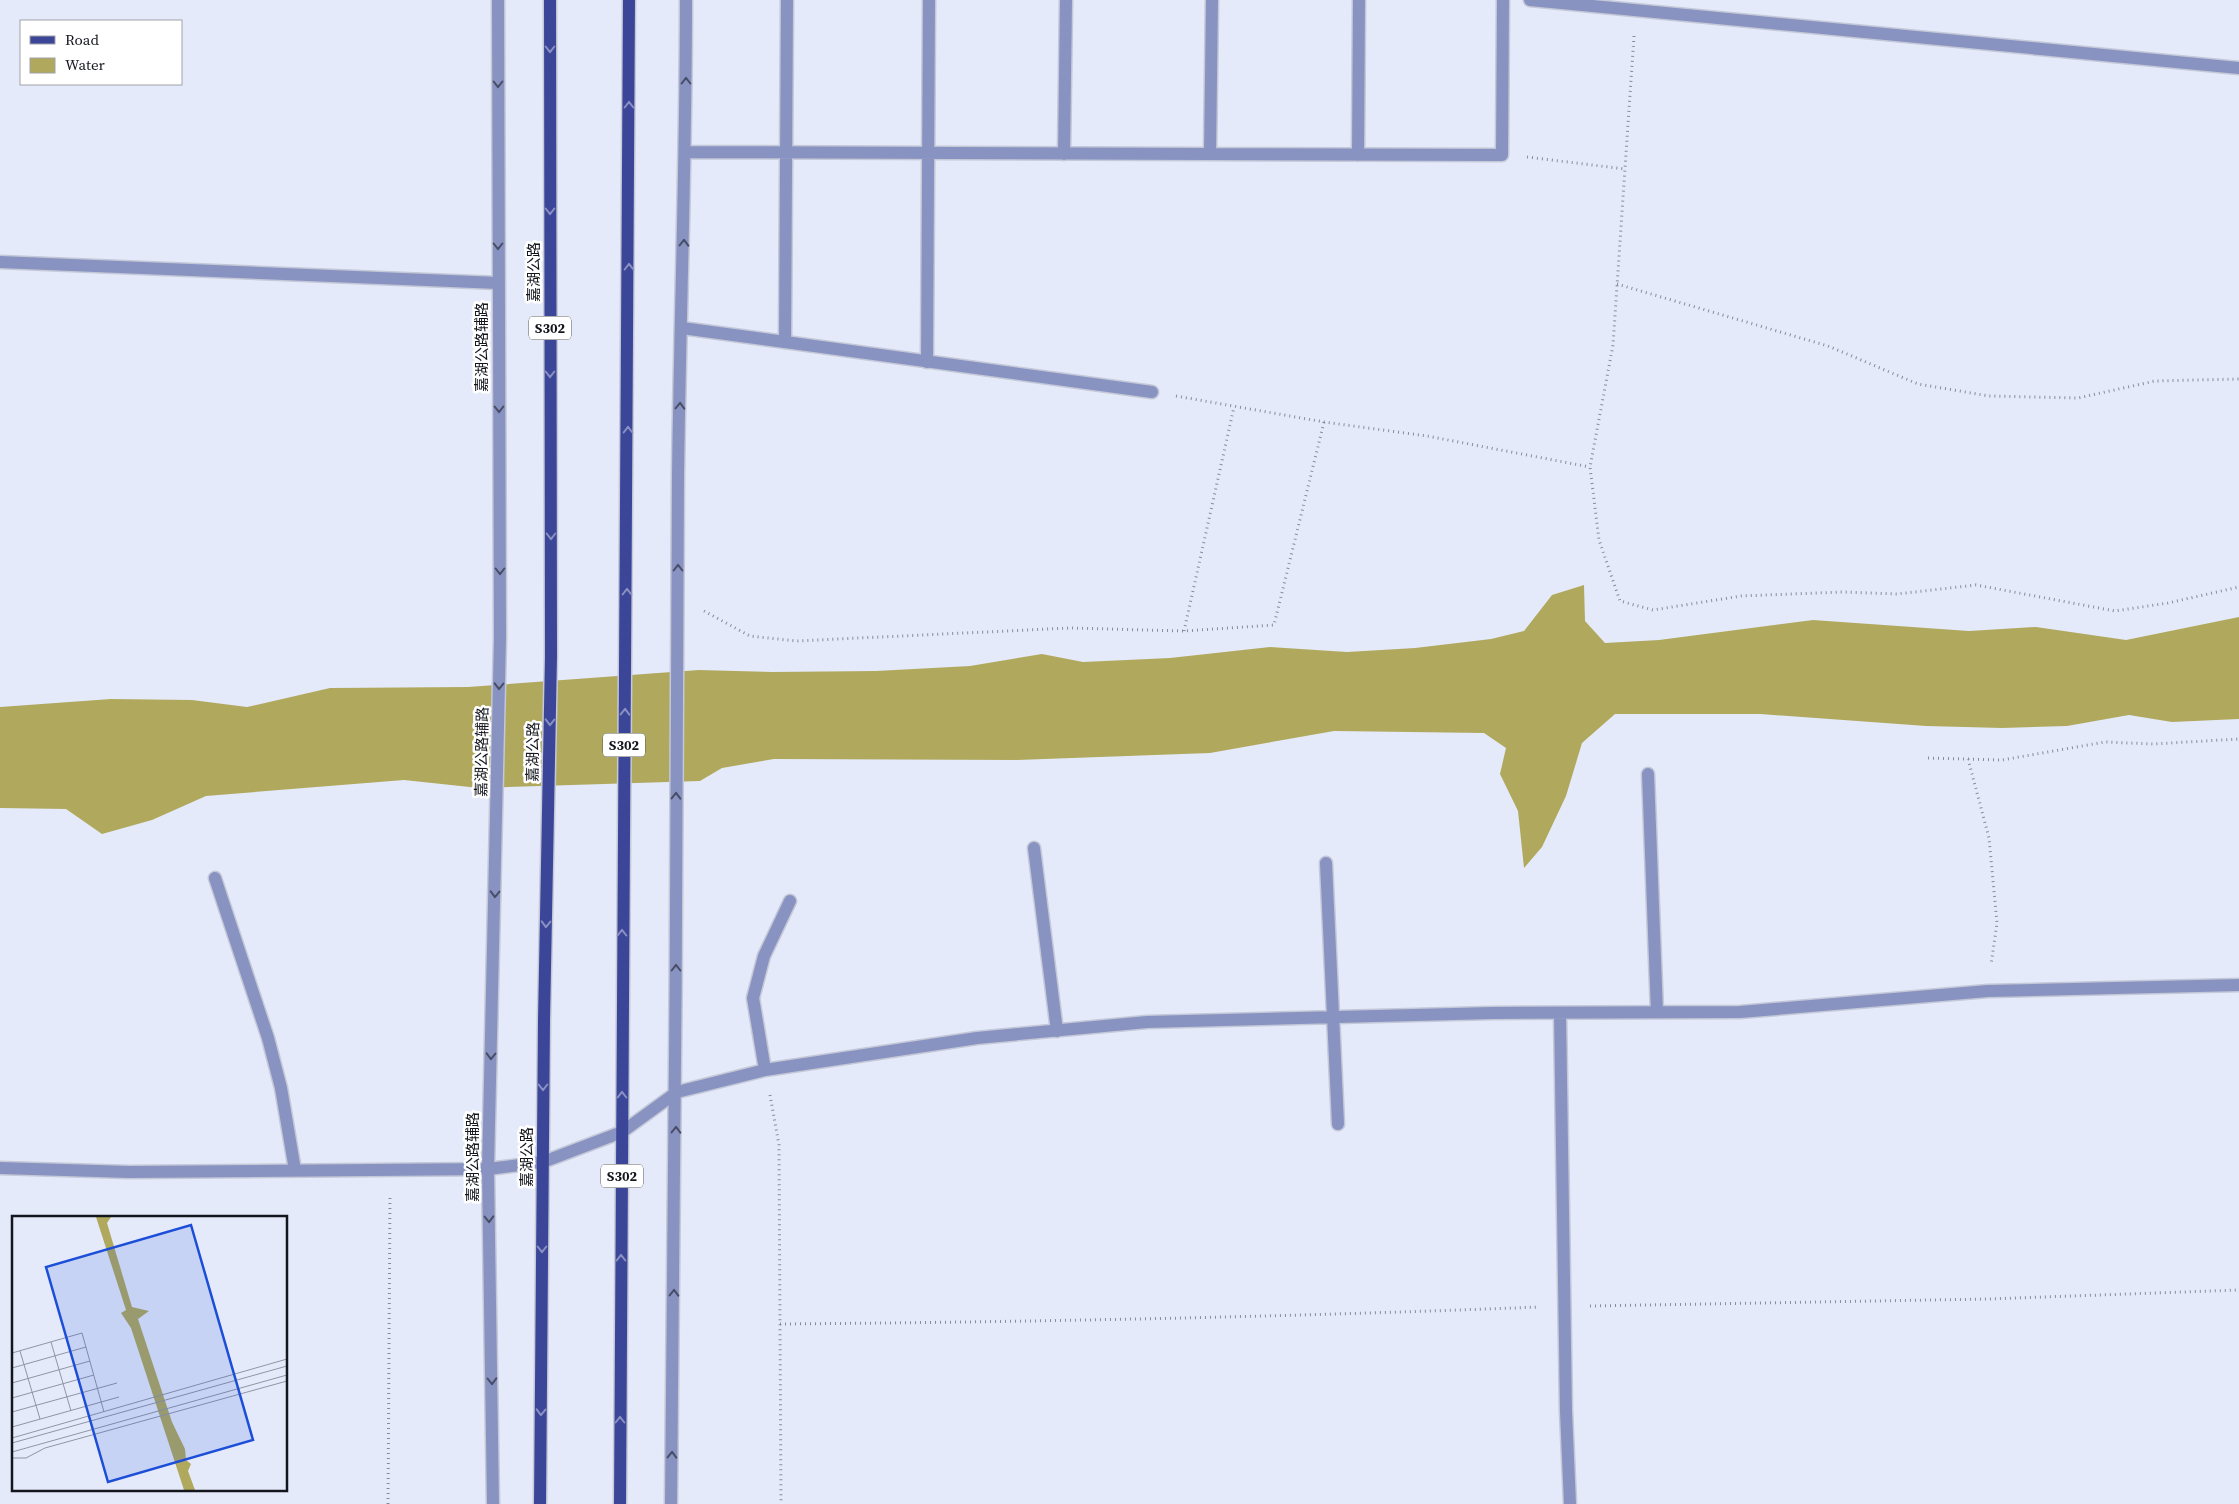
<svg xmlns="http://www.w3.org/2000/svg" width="2239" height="1504" font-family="'Source Serif 4','Noto Sans SC',serif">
	<rect width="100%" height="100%" fill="#e5eafb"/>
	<path fill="#b0a95d" d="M1584,585L1585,621L1605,643L1659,640L1813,620L1969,631L2036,627L2126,640L2239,617V719L2172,722L2129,715L2067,726L2002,728L1926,726L1760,714H1615L1582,743L1566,796L1542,847L1524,868L1518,811L1500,774L1506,748L1484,733L1334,731L1210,753L1017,760L774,759L722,768L700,781L479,788L404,780L206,796L152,820L102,834L66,809L0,808V707L111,699L192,700L247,707L330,688L468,687L699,670L772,672L876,671L970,666L1042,654L1083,662L1170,658L1270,647L1347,652L1415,648L1491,639L1524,631L1552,595Z"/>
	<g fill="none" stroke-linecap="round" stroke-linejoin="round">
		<g stroke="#c4c8d7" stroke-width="15">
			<path id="lane" d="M1530,0L2239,68
				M0,262L498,283
				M682,328L1152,392
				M1648,774L1657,1012
				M1034,848L1057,1031
				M1326,863L1338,1124
				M215,878L268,1038L281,1088L295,1170
				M1560,1013L1566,1411L1570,1504
				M765,1070L753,998L764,956L790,901
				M0,1168L129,1172L488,1169L543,1162L622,1132L677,1092L765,1070L977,1038L1147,1022L1492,1013L1740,1012L1988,991L2239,985"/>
		</g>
		<g stroke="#c4c8d7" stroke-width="15">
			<path id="street" d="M686,152L1502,155L1503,0
				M1064,154L1066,0
				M1210,154L1212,0
				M1358,155L1359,0
				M785,342L787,0
				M927,362L929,0
				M493,1504L488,1169L500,638L498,0
				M671,1504C676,1161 676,819 678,476C680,317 686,159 686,0"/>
		</g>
		<g stroke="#c4c8d7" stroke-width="15">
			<path id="primary" d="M540,1504L544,1020L551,656L550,0
				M620,1504L629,0"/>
		</g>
		<path stroke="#888c98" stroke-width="3" stroke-dasharray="1 4" stroke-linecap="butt" d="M1634,36L1613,345L1590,467L1599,540L1620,601L1653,610L1741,596L1843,592L1897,594L1976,585L2115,611L2168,603L2239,587
			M1527,157L1625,169
			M1617,284L1828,346L1918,384L1989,396L2078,398L2155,381L2239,379
			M1176,396L1324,422L1427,436L1590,467
			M704,611L750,636L796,641L1070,628L1184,631L1274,625L1324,422
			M1184,631L1234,407
			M1928,758L2002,760L2105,742L2153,744L2239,739
			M1968,759L1989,838L1997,923L1991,965
			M770,1095L779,1145L781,1504
			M1590,1306L1988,1299L2239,1290
			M780,1324C1033,1322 1286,1317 1539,1307
			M388,1504L390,1195"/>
		<use href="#lane" stroke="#8893c2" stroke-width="12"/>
		<use href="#street" stroke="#8893c2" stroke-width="12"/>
		<use href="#primary" stroke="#3c4699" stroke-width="12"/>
	</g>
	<defs><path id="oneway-chevron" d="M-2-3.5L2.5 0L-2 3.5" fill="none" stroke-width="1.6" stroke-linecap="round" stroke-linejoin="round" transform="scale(1.25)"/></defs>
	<g stroke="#8a90c2">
		<use href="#oneway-chevron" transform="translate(550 49) rotate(90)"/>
		<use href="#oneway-chevron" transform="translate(629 105) rotate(-90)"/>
		<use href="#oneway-chevron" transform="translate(550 211) rotate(90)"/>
		<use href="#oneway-chevron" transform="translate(629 267) rotate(-90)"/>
		<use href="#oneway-chevron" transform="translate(550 374) rotate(90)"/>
		<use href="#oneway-chevron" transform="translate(628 430) rotate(-90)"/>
		<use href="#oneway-chevron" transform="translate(551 536) rotate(90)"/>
		<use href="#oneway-chevron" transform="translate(627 592) rotate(-90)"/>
		<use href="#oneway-chevron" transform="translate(625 712) rotate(-89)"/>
		<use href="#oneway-chevron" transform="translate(550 722) rotate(91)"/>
		<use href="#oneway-chevron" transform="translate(546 924) rotate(91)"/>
		<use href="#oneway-chevron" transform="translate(622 933) rotate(-90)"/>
		<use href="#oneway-chevron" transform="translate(543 1087) rotate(90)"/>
		<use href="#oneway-chevron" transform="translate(622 1095) rotate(-90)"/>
		<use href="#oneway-chevron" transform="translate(542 1249) rotate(90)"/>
		<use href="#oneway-chevron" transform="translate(621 1258) rotate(-90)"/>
		<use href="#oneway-chevron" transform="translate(541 1412) rotate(91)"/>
		<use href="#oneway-chevron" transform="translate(620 1420) rotate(-90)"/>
	</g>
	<g stroke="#484e67">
		<use href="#oneway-chevron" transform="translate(686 81) rotate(-90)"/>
		<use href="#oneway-chevron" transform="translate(498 84) rotate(90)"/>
		<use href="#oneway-chevron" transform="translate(684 243) rotate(-89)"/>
		<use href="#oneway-chevron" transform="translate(498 246) rotate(90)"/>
		<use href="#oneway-chevron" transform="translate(680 406) rotate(-88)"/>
		<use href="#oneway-chevron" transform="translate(499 409) rotate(90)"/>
		<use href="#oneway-chevron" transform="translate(678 568) rotate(-90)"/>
		<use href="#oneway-chevron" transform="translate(500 571) rotate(90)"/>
		<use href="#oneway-chevron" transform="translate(499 686) rotate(91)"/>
		<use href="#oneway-chevron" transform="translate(676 796) rotate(-89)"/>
		<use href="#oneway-chevron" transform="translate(495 894) rotate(91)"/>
		<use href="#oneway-chevron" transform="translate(676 968) rotate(-90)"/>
		<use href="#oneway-chevron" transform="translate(491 1056) rotate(91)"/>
		<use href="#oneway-chevron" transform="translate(676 1130) rotate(-89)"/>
		<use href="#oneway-chevron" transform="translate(489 1219) rotate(89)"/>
		<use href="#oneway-chevron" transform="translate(674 1293) rotate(-89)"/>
		<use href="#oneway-chevron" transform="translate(492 1381) rotate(89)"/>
		<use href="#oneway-chevron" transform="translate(672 1455) rotate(-89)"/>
	</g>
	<g text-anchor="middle" stroke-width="5" stroke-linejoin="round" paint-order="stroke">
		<g fill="#fff" stroke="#5a5c61" stroke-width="1">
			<rect x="529" y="316.5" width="42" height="23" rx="4"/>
			<rect x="603" y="733.5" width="42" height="23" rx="4"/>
			<rect x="601" y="1164.5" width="42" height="23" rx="4"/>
		</g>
		<g font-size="14" font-weight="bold" fill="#14161d">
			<text x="550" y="333">S302</text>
			<text x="624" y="750">S302</text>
			<text x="622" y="1181">S302</text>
		</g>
		<g font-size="15" fill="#14161d" stroke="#fff">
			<text transform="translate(534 272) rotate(-90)" y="5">嘉湖公路</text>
			<text transform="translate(482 347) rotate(-90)" y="5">嘉湖公路辅路</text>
			<text transform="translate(482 752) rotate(-89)" y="5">嘉湖公路辅路</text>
			<text transform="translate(533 752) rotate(-89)" y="5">嘉湖公路</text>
			<text transform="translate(473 1157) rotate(-90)" y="5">嘉湖公路辅路</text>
			<text transform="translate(527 1157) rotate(-90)" y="5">嘉湖公路</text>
		</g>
	</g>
	<g transform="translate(12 1216)">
		<rect width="275" height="275" fill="#e5eafb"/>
		<path d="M84,1H99L95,7L120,91L137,95L126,103L160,206L173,233L174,244L179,248L176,255L183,274H172L119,112L109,97L114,94Z" fill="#b0a95d"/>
		<path fill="none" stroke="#9195a2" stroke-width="1" d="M39,126L59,195M8,135L28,203M0,137L70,117L92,196M0,152L74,131M0,167L78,145M0,182L82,159M0,196L105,167M0,211L107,181M0,222L275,143M0,227L275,150M0,236L275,159M0,242H14L33,232L275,165"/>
		<path fill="#1d4ed8" fill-opacity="0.15" stroke="#1d4ed8" stroke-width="2.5" d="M179,9L241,224L96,266L34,51Z"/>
		<rect width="275" height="275" fill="none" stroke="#14161d" stroke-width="2.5"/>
	</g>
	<rect x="20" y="20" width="162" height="65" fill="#ffffff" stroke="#a1a2a5"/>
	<rect x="30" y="36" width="25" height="8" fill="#3c4699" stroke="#a1a2a5"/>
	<text x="65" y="45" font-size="15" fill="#14161d">Road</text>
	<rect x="30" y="58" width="25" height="15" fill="#b0a95d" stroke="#a1a2a5"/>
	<text x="65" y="70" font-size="15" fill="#14161d">Water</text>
</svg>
